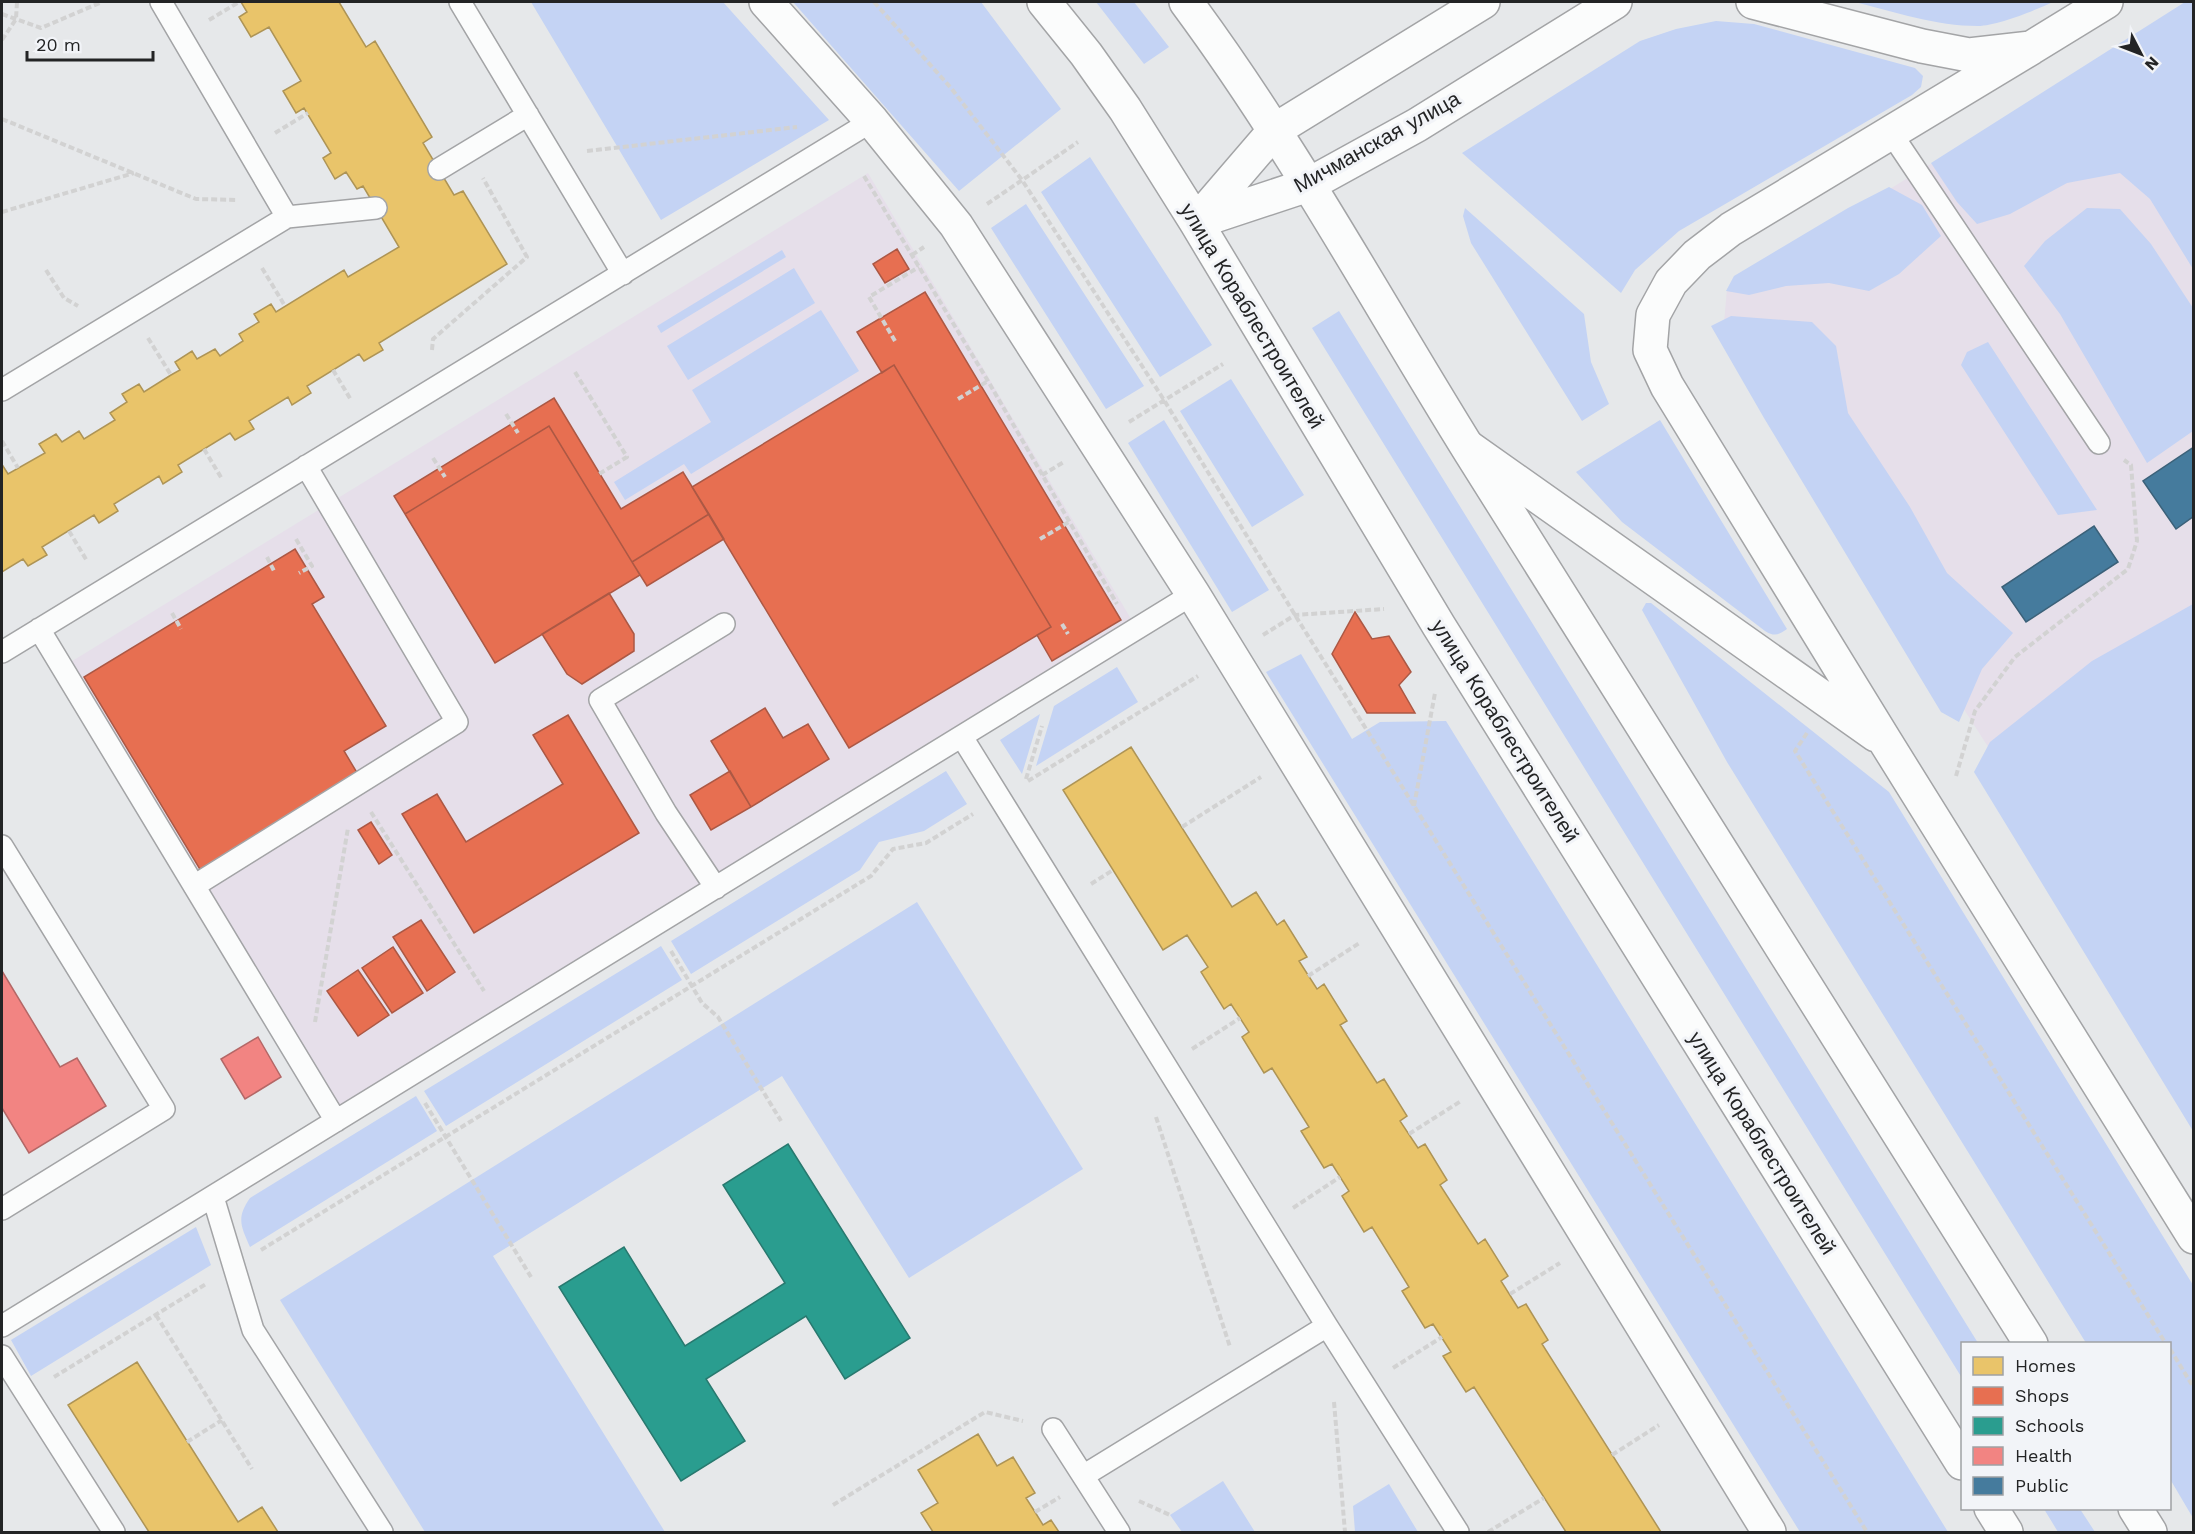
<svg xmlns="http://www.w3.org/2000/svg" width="2195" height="1534" font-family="'Work Sans',sans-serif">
	<rect width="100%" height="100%" fill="#e6e8ea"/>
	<path fill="#e6dfea" d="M2193,3V1066L1723,334L1727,289Z
		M868,173L1134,624L339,1107L69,663Z"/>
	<path fill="#c4d3f4" d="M531,2H723L829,120L661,220Z
		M793,2H981L1061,109L959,191Z
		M1096,2H1134L1169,47L1144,64Z
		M1855,2H2053C2036,10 1997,26 1978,26C1936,26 1895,12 1855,2Z
		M2185,2L2194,3L2193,269L2150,199L2120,173L2067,183L2010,214L1977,224L1957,202L1931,163Z
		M1716,21L1754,24L1915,68L1923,76L1921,87L1912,95L1679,231L1635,270L1621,293L1462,153L1640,41L1676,29Z
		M1090,157L1212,345L1160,377L1041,192Z
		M1889,187L1922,205L1941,236L1899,274L1869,291L1829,283L1786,286L1749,295L1726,291L1734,276L1848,208Z
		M1026,204L1144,386L1106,409L991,228Z
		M1465,208L1584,314L1591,362L1609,404L1582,421L1471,243L1463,216Z
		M2087,208L2120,209L2151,244L2193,308V431L2147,463L2060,314L2024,266L2045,241Z
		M782,250L786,257L661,333L657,326Z
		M794,268L815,303L688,380L667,346Z
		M821,310L859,371L691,474L684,464L625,500L614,482L711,422L692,390Z
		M1339,311L1978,1343L1962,1344V1378L1312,328Z
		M1731,316L1812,322L1836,346L1848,413L1910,507L1947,573L2013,633L1982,669L1959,722L1941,712L1764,418L1711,326Z
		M1988,342L2097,510L2058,515L1961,365L1967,352Z
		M1231,379L1304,495L1252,527L1180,411Z
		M1164,420L1269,590L1232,612L1128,443Z
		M1660,420L1787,629C1778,635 1775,637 1765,631L1622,522L1576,472Z
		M1646,603H1651L1889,792L2193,1285V1518L2170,1479V1344L2086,1343L1727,762L1642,610Z
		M2193,604V1131L1974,772L1990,742L2092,661Z
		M1301,654L1352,739L1380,722L1446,721L1948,1532H1800L1266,672Z
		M1117,667L1138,702L1036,766L1054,706Z
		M1040,714L1022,774L1000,740Z
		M946,771L967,804L924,831L879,842L860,870L691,974L671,941Z
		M917,902L1083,1169L909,1278L782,1076L493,1256L665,1532H425L280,1300Z
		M661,946L682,980L446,1126L424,1091Z
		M416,1096L437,1131L250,1247C241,1226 236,1218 250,1198Z
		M196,1227L211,1265L31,1376L11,1340Z
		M1223,1481L1255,1532H1182L1170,1515Z
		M1389,1484L1418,1532H1355L1353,1506Z
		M2044,1509H2080L2095,1532H2058Z"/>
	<path fill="#e9c46a" stroke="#ae9455" stroke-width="1.5" d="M241,2H339L366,47L375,41L432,137L423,143L454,195L463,191L507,264L379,343L383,350L364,361L359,354L307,386L311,393L292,405L288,397L249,421L254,429L235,440L230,433L178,465L182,472L163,484L159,476L114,504L118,511L99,523L94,515L42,547L47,555L28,566L23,559L2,572V467L3,466L8,474L45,453L39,444L56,434L62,442L79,431L84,439L115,420L110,413L127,402L122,394L139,384L144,392L171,375L180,370L175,362L192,351L197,359L215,349L220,356L243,341L239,334L259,322L254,314L271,304L276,312L344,270L348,277L399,247L363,186L357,189L346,172L335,179L323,158L331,153L304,108L296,113L283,91L301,81L269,27L251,37L239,17L247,12Z
		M1131,747L1232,907L1256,892L1277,925L1284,920L1307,957L1299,961L1317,989L1324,984L1347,1021L1340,1025L1377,1083L1384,1079L1407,1116L1400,1121L1418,1148L1425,1144L1447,1180L1440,1185L1478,1244L1485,1239L1508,1276L1501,1281L1518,1308L1526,1304L1548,1340L1542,1344L1661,1532H1566L1474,1387L1466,1392L1443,1356L1451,1352L1433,1324L1425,1328L1402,1291L1409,1287L1372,1227L1364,1232L1342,1196L1349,1191L1332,1164L1324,1168L1301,1131L1309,1127L1272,1068L1264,1073L1242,1037L1249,1032L1231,1004L1224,1009L1201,972L1208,967L1187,935L1163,950L1063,790Z
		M137,1362L238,1522L262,1507L278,1532H149L68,1405Z
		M978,1434L997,1466L1013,1457L1035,1493L1026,1498L1035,1512L1043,1525L1051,1520L1059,1532H933L921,1513L938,1503L918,1470Z"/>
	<path fill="#e76f51" stroke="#ac5844" stroke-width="1.5" d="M897,249L909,269L885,283L873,264Z
		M925,292L1121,620L1052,661L1037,635L1051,627L894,365L882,373L857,332Z
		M894,365L1051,627L849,748L692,487Z
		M554,398L621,509L683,472L709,514L632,562L549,426L405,514L394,496Z
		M549,426L640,575L495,663L405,514Z
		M709,514L724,539L647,586L632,562Z
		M295,549L324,597L312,604L386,726L344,751L359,776L201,871L84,677Z
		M609,593L634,634V651L582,684L567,674L542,634Z
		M1355,612L1372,639L1389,636L1411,672L1399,685L1415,713H1367L1332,654Z
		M765,708L783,738L808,724L829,759L751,807L711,741Z
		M568,715L639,833L474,933L402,814L437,794L466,842L563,784L533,735Z
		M730,771L751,807L711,830L690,795Z
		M371,822L392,855L379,864L358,830Z
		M421,920L455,972L427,991L393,937Z
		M393,947L423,993L392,1013L362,968Z
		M358,970L389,1015L358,1036L327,991Z"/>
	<path fill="#2a9d8f" stroke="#28796f" stroke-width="1.5" d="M788,1144L910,1338L845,1379L806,1316L706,1379L745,1441L681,1481L559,1287L624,1247L685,1346L733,1316L785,1283L723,1185Z"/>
	<path fill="#f28482" stroke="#b46766" stroke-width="1.5" d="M2,971L60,1067L77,1058L106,1106L29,1153L2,1108Z
		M258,1037L281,1077L245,1099L221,1059Z"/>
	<path fill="#457b9d" stroke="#3b6179" stroke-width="1.5" d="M2194,447V516L2176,529L2143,481Z
		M2094,526L2118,562L2026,622L2002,587Z"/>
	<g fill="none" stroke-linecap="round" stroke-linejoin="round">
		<g stroke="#a3a4a6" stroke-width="24">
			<path id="service" d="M161,2L287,217
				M460,2L623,274
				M1891,133L2099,443
				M439,169L528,115
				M2,390L287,217L376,208
				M39,629L336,1121
				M2,652L872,121
				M962,737L1327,1326L1458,1532
				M2,846L164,1109L2,1209
				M194,886L457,722L306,466
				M716,888L666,813L600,700L724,624
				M213,1197L253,1330L382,1532
				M2,1326L1193,594
				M2,1356L114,1532
				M1053,1429L1119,1532
				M1083,1476L1327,1326"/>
		</g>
		<g stroke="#a3a4a6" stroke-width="36">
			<path id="minor" d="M766,2L872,121L956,225L1193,594L1769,1532
				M1753,2L1922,46L1969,55L2031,48L2106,2
				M2031,48L1731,229L1697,255L1671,282L1653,315L1650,350L1667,386L1885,741L2194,1237
				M1468,447L1876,735"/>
		</g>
		<g stroke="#a3a4a6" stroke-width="36">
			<path id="secondary" d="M1044,2L1086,54L1125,109L1196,222L1439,626L1962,1463
				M1186,2C1292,145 1377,302 1471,453C1657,750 1844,1047 2031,1344
				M1196,222L1308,185L1417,125L1615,2
				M1196,222L1275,130L1483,2
				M1991,1508L2006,1532
				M2135,1508L2150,1532"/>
		</g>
		<path stroke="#d2d2d2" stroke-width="4" stroke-dasharray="6 3" stroke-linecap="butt" d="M874,2L951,88L1022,180L1164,400L1295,615L1867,1532
			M2,14L41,28L102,2
			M209,20L239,2
			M2,40L16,19L17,2
			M2,119L196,199L238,200
			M275,133L308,113
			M587,151L797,127
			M864,176L988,381L1117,604
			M987,204L1078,142
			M2,212L134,173
			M912,255L924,247
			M262,268L285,306
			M46,270L64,298L78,306
			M148,338L171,375
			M895,341L869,297L919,267
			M432,350L433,339L527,257L483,178
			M333,370L351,400
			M575,372L627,457L599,474
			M958,399L988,381
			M506,414L518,433
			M1129,422L1223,364
			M2,441L18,468
			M204,449L222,479
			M433,458L445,477
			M1042,475L1064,462
			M69,531L87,561
			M296,539L312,566L299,573
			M1040,539L1069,522
			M267,557L275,573
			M172,613L181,629
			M1062,624L1068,634
			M1263,635L1295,615L1384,609
			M1807,733L1795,751L2166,1344
			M1956,776L1975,711L2015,657L2128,569L2137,541L2131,465L2124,460
			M1026,779L1042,726
			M1028,781L1198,676
			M1414,806L1435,693
			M371,812L484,991
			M1182,827L1261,777
			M1091,884L1113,870
			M671,951L702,1003L718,1017L781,1121
			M1308,976L1361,942
			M315,1022L348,828
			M1192,1049L1240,1018
			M425,1103L531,1277
			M1156,1117L1230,1347
			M1409,1134L1461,1101
			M1293,1208L1340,1177
			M261,1250L871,876L893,849L926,843L973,814
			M1510,1294L1560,1263
			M156,1315L252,1469
			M2170,1349L2194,1388
			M1393,1368L1442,1337
			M54,1377L206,1284
			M1334,1402L1345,1532
			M187,1442L222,1420
			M1612,1455L1659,1425
			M1139,1501L1170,1515
			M833,1505L985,1412L1023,1421
			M1035,1512L1060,1497
			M1488,1532L1544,1498"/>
		<use href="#service" stroke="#fbfcfc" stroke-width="21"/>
		<use href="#minor" stroke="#fbfcfc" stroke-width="33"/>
		<use href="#secondary" stroke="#fbfcfc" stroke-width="33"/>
	</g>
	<g text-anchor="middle" stroke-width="6" stroke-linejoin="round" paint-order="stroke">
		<g font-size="21" fill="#232425" stroke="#f2f4f8">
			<text transform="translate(1377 142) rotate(-29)" y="7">Мичманская улица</text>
			<text transform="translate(1252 316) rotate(59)" y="7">улица Кораблестроителей</text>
			<text transform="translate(1505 731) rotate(58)" y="7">улица Кораблестроителей</text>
			<text transform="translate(1762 1143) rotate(58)" y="7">улица Кораблестроителей</text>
		</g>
	</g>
	<rect width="2195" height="1534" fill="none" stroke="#232425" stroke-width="6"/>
	<rect x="1961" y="1342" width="210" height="168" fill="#f2f4f8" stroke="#9fa1a4" stroke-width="1.5"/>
	<rect x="1973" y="1357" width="30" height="18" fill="#e9c46a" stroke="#9fa1a4" stroke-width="1.5"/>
	<text x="2015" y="1372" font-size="18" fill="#232425">Homes</text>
	<rect x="1973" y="1387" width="30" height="18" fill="#e76f51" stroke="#9fa1a4" stroke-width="1.5"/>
	<text x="2015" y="1402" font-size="18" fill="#232425">Shops</text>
	<rect x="1973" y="1417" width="30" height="18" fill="#2a9d8f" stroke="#9fa1a4" stroke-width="1.5"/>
	<text x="2015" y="1432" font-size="18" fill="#232425">Schools</text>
	<rect x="1973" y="1447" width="30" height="18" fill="#f28482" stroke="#9fa1a4" stroke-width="1.5"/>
	<text x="2015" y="1462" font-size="18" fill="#232425">Health</text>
	<rect x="1973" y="1477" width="30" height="18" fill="#457b9d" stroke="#9fa1a4" stroke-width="1.5"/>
	<text x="2015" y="1492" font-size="18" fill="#232425">Public</text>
	<g transform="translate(2141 54) rotate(132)" stroke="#f2f4f8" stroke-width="4.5" paint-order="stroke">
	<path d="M0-4.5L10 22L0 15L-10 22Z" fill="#232425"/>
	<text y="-9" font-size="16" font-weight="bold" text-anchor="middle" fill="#232425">N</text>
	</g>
	<path d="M27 51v9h126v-9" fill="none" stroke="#232425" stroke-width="3"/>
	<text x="36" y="51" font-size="18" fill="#232425" stroke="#f2f4f8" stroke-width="4.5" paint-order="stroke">20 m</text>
</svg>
